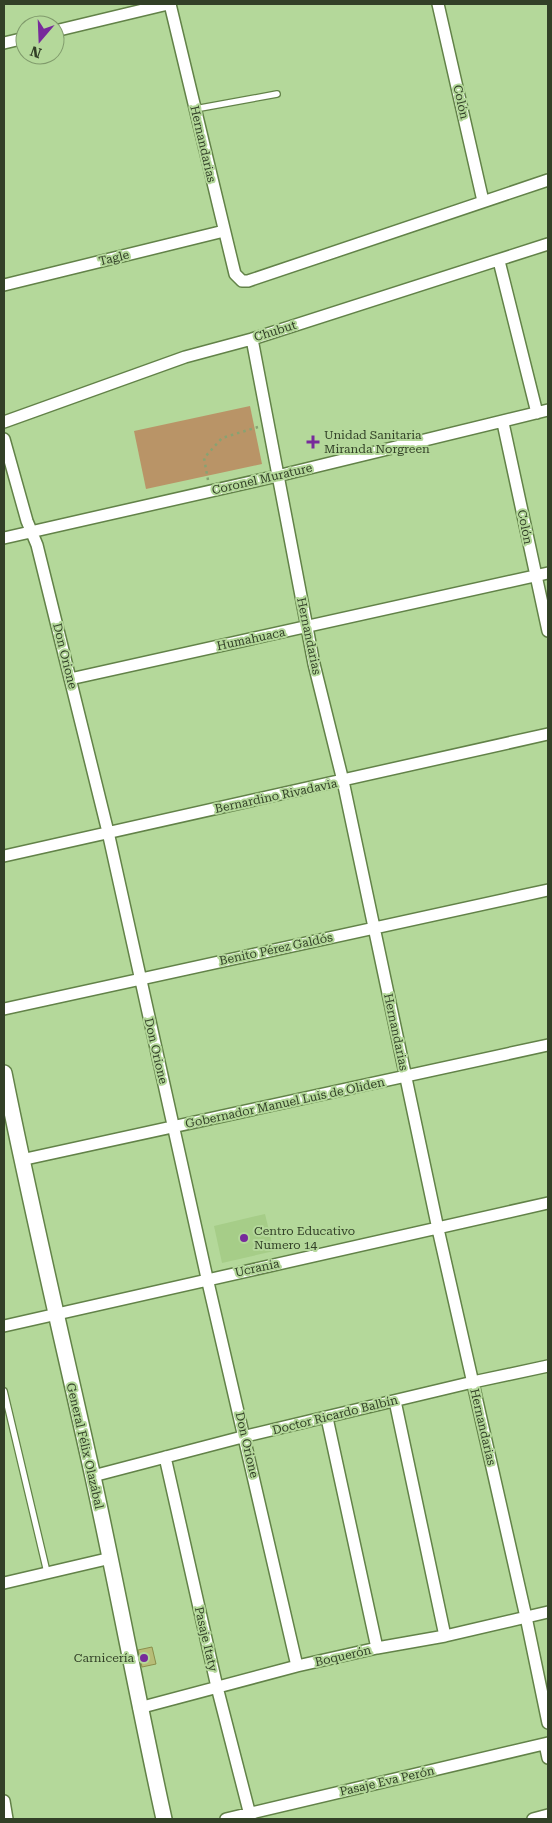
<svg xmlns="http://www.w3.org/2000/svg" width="552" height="1823" font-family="'Roboto Serif',serif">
	<rect width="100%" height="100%" fill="#b4d89a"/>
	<path fill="#a6cd88" d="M265,1214L274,1251L222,1263L214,1226Z"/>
	<path fill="#b99467" d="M250,406L262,464L146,489L134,431Z"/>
	<path fill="#b7bd77" stroke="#8b8f4b" d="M152,1647L156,1664L142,1667L138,1650Z"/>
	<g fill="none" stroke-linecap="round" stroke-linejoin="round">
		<g stroke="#628248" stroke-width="8">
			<path id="service" d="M195,109L277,94
				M4,1391L47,1572"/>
		</g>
		<g stroke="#628248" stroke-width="14">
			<path id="minor" d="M170,4L235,274L242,281H248L548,180
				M438,4L483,201
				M55,31L168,4
				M4,43L25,38
				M499,261L537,413
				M4,285L224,231
				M252,339L314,664L343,781L438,1229L526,1617L548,1723
				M4,422L185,357L252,339L548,244
				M503,423L548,631
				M4,439L27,521L37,545L108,832L207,1278L297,1666
				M4,538L277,476L548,410
				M70,679L548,573
				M4,856L548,734
				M4,1009L548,890
				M21,1160L548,1045
				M4,1326L548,1203
				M395,1401L445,1636
				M327,1418L377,1648
				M165,1457L217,1687L251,1819
				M93,1476L246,1436L473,1382L548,1366
				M4,1583L111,1558
				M139,1708L297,1666L377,1648L445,1636L548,1612
				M545,1744L548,1758
				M4,1801L7,1819
				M226,1819L548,1743
				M533,1819L548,1815"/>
		</g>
		<g stroke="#628248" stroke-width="18">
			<path id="tertiary" d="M4,1073C31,1208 63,1342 93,1477C118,1591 139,1706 164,1819"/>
		</g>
		<path stroke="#87a372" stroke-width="2.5" stroke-dasharray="2.5 4" stroke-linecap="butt" d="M208,480L204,458L222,438L258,427"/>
		<use href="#service" stroke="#fff" stroke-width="5.5"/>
		<use href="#minor" stroke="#fff" stroke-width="11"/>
		<use href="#tertiary" stroke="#fff" stroke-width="15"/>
	</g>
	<g fill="#772a9b" stroke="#b4d89a" stroke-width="2">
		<path d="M310.5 434.5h5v5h5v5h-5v5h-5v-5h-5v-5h5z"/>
		<circle cx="244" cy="1238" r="5"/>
		<circle cx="144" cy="1658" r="5"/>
	</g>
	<g text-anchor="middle" stroke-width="4" stroke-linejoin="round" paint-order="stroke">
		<g font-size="12" fill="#324027" stroke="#b4d89a">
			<text transform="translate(461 102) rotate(77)" y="4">Colón</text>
			<text transform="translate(203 144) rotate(77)" y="4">Hernandarias</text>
			<text transform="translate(114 258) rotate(-14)" y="4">Tagle</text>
			<text transform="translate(275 331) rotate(-17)" y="4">Chubut</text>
			<text transform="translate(262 479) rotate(-13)" y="4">Coronel Murature</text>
			<text transform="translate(525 527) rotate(78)" y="4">Colón</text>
			<text transform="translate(309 636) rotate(78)" y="4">Hernandarias</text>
			<text transform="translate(251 639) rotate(-12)" y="4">Humahuaca</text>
			<text transform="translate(65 656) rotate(76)" y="4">Don Orione</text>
			<text transform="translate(276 796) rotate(-12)" y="4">Bernardino Rivadavia</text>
			<text transform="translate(276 949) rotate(-12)" y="4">Benito Pérez Galdós</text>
			<text transform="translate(396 1032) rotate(78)" y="4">Hernandarias</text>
			<text transform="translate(156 1051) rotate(77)" y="4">Don Orione</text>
			<text transform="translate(285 1103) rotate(-12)" y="4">Gobernador Manuel Luis de Oliden</text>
			<text transform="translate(257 1268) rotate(-12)" y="4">Ucrania</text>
			<text transform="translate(335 1415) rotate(-14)" y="4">Doctor Ricardo Balbín</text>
			<text transform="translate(483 1427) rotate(77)" y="4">Hernandarias</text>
			<text transform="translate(247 1445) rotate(77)" y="4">Don Orione</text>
			<text transform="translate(85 1446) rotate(77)" y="4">General Félix Olazábal</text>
			<text transform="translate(206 1639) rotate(77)" y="4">Pasaje Itaty</text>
			<text transform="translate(343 1656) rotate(-13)" y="4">Boquerón</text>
			<text transform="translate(387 1781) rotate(-13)" y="4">Pasaje Eva Perón</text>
		</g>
		<g font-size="12" fill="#324027" stroke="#b4d89a" text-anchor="start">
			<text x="324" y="439">Unidad Sanitaria<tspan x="324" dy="14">Miranda Norgreen</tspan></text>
			<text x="254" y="1235">Centro Educativo<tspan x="254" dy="14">Numero 14</tspan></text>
			<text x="134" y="1662" text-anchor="end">Carnicería</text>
		</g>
	</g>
	<rect width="552" height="1823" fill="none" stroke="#324027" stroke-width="10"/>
	<g transform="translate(40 40) rotate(199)"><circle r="24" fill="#b4d89a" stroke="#809b6c"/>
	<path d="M0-4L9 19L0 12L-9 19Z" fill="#772a9b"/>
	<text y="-8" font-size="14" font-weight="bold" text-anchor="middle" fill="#324027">N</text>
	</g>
</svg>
